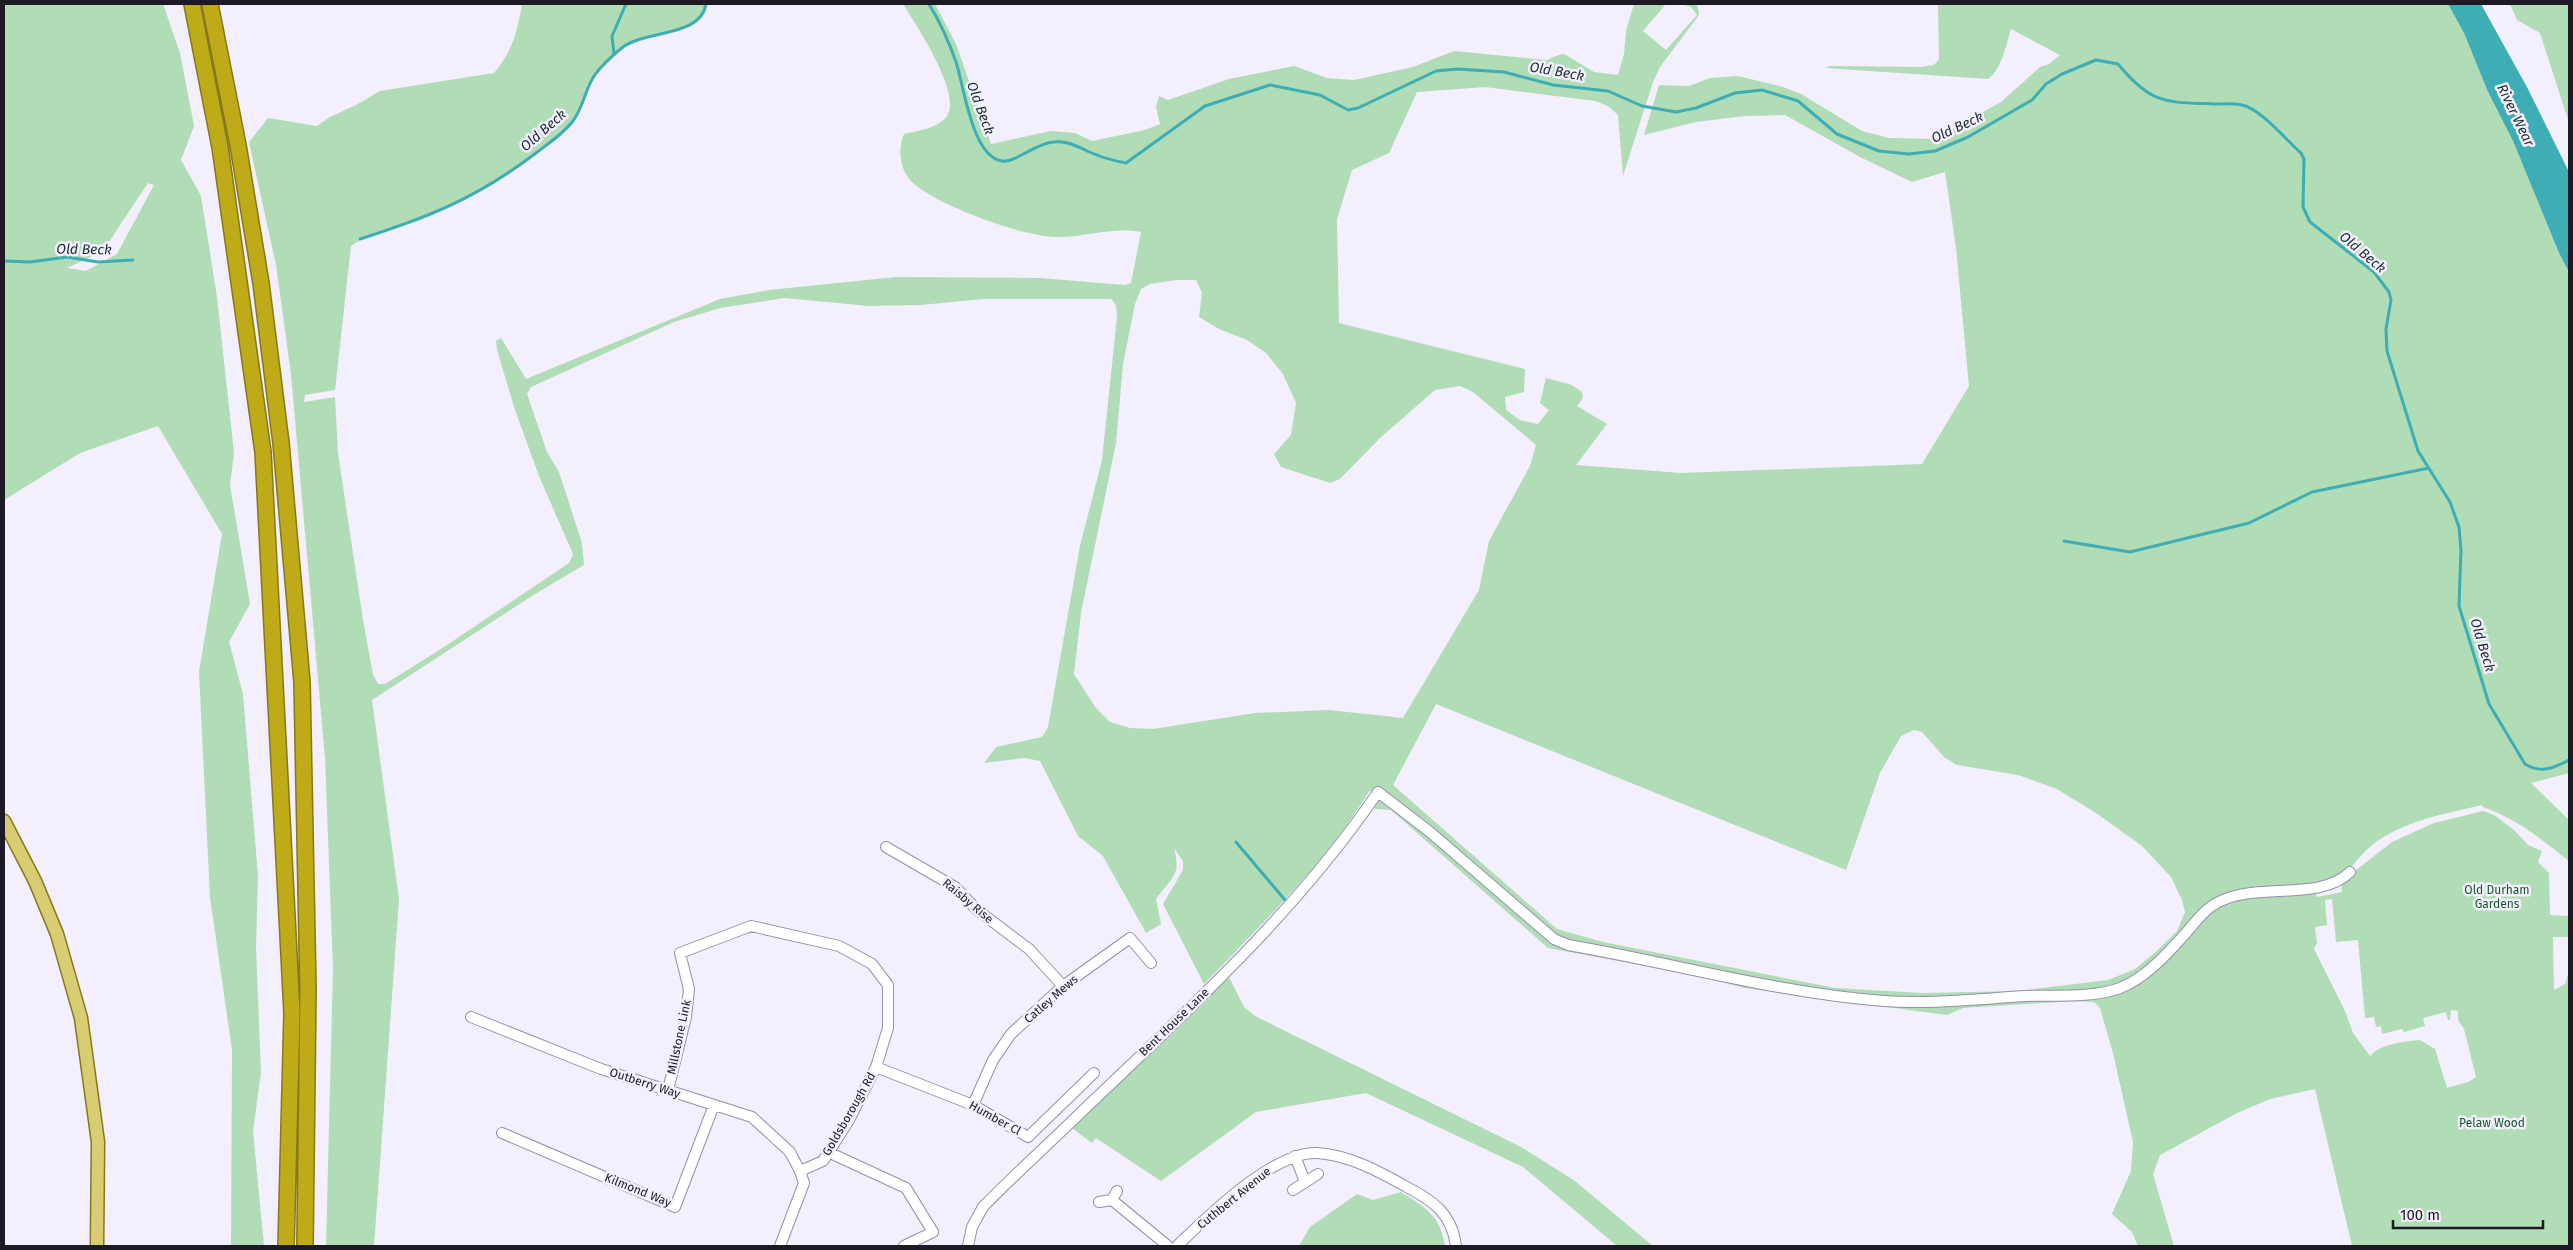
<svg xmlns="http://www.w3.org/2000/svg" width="2573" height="1250" font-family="'Fira Sans',sans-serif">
	<rect width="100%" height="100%" fill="#f3effd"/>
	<path fill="#b0dcb6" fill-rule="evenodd" d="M4,4H163L180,53L194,126L181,160L201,196L217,297L234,453L230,485L250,604L229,642L243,694L258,876L256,948L261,1072L253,1131L264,1246H231L232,1050L210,897L199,672L222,534L158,426L80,453L4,500ZM148,183L154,185L117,254L86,271L67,268L103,251Z
		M522,4H706C701,36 649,32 626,45C615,51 601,65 594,77C581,95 580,117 563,132C520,170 470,200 418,221C396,229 370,232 351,246L335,390L305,395L304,402L335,397L338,453L363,620L373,675L378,684H385L441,649L569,563L573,554L539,476L515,410L497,350L496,341L501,338L526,379L720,299L769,290L896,277L1040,278L1125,285L1131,283L1141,232C1113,227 1090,236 1062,237C1027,239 939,206 913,183C900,171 897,150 904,134C917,131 939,128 947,116C962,93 916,25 903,4H935L956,44L991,144L1051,131L1075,133L1092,141L1145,130L1160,124L1156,107L1159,96L1168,100L1229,79L1294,66L1327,78L1354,80L1413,67L1454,51L1547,60L1561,54L1566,55L1594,72L1618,75L1624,54L1626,31L1634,4H1666L1643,31L1666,50L1697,15L1691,7L1681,4H1697L1699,15L1660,67L1653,82L1623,176L1618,115L1608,106L1595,101L1485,87L1417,92L1389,153L1352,170L1337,219L1339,323L1525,369L1524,392L1505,397L1506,410L1520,420L1538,424L1549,410L1540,403L1546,378L1572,385L1582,392L1583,398L1577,406L1607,424L1576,465L1681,473L1922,464L1969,386L1956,248L1945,172L1912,182L1860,157L1785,115L1745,116L1696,122L1644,135L1659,85L1689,86L1710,78L1738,76L1783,87L1801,94L1862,131L1889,138L1934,139L2001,102L2040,67L2049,64L2060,55L2011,29C2006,45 2002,69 1988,79L1825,68L1830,66L1921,67L1934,65L1939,59L1938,4H2448L2464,33L2488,92L2513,141L2559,253L2569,272V773L2531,783L2569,820V861C2543,840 2515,818 2483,807L2482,805C2445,814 2401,821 2371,846C2362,853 2355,863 2348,871H2355L2392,842L2434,823L2483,811L2494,815L2514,830L2528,845L2542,851L2538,862L2549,873L2550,915L2569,916V937H2553L2554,990L2565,984L2569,971V1246H2352L2315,1089L2270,1099L2237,1113L2160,1155L2153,1174L2174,1246H2138L2132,1232L2112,1214L2131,1171L2133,1142L2113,1053L2100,1008L2094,1002L2075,1001L1963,1008L1947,1015L1744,988L1700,976L1548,948L1391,810L1375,809L1370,790C1326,862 1263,923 1204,984L1163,904L1183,870V861L1174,848C1181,876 1173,876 1156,899L1161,924L1146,933L1103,856L1078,836L1040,761L1025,758L984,763L996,747L1042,737L1048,727L1080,546L1102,460L1117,317L1116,305L1111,299H983L921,305L869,306L785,298L720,308L674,322L531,387L527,394L547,452L559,472L582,543L584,565L535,594L372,700L399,899L374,1246H326L333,968L325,758L291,374L276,265L249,142L268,118L317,126L330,117L358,104L380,91L494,73C513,50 517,33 522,4ZM1176,280H1196L1202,293L1199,317L1219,329L1247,340L1266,353L1283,374L1296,403L1291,435L1274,454L1281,467L1330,483L1340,479L1380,438L1435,390L1460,386L1473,392L1536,445L1530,466L1489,541L1479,590L1403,718L1329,710L1255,713L1153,729L1130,728L1110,722L1096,708L1074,674L1081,613L1116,443L1123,364L1135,304L1141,289L1150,284ZM1436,704L1846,870L1880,773L1901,736L1914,730L1922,732L1944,757L1957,765L2018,775L2057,789L2096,813L2142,846L2171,877L2182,900L2185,912L2177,931L2158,950L2135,969L2108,980L2017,991L1923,993L1835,988L1603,942L1557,929L1393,785ZM2341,881L2342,892L2317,897L2313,887ZM2332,899L2336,942L2358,940L2365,1018L2374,1017L2376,1027L2381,1026L2382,1034L2402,1029L2404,1032L2425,1026L2423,1018L2446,1012L2448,1020H2450L2451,1010L2458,1011V1020L2464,1029L2476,1077L2468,1082L2447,1088L2435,1049L2420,1040C2403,1042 2382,1043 2370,1056L2353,1033L2345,1011L2314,949L2317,943L2315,927L2327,925L2325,900Z
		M2510,4H2569V123L2540,33L2517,20Z
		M1229,977L1244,1007L1255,1016L1523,1148L1575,1181L1653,1246H1617L1523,1167L1366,1093L1256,1112L1161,1181L1096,1138L1092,1143L1072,1128Z
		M1401,1192C1426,1208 1440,1215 1445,1246H1299L1310,1227L1357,1194L1373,1200Z"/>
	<path fill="#3fadb4" d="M2448,4H2481L2528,89L2569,172V272L2559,253L2513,141L2488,92L2464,33Z"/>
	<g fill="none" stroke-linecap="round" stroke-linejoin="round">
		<path stroke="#3fadb4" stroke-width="3" d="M929,4C940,22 949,42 956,62C964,86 972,157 1002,161C1016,163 1035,143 1054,142C1071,140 1082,150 1097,155C1106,159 1116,161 1126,163L1205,106L1270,85L1320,95L1348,110L1358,108L1436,71L1457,69L1504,72L1553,85L1608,91L1642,106L1676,112L1696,108L1735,93L1762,90L1798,101L1837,134L1879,151L1909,154L1935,151L1968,137L2032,100L2046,84L2062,74L2096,60L2118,64C2152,105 2165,102 2215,104C2223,104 2233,103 2242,105C2261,109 2286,140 2301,153L2304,159L2303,207L2310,222L2374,272L2389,292L2391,300L2386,329L2387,351L2418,451L2450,502L2459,527L2461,550L2459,606L2489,704L2525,764C2541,774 2554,768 2569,760
			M614,54L612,36L626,4
			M360,239C429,217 477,198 536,153C549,143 563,134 573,121C583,108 585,90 594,76C601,66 613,55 623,47C646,30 701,37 706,4
			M4,261L30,262L67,257L98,262L133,260
			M2064,541L2130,552L2249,523L2312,492L2429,468
			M1236,842L1285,900"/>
		<g stroke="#968eae" stroke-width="12">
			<path id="minor" d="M886,847L955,887L976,909L1029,949L1063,986
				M471,1017L601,1069L752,1117L790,1152L800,1171
				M876,1067L973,1105L1028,1137L1094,1073
				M668,1090L686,1017L689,989L680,953L751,926L839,946L872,964L888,985V1028L876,1067L849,1120L823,1161L800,1171L804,1183L780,1246
				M973,1105L993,1060L1011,1034L1063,986L1130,938L1151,963
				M502,1133L675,1207L714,1105
				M828,1152L906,1188L933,1232L904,1246
				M1295,1156L1305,1182
				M1293,1190L1318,1174
				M1117,1191L1112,1200L1168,1246
				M1099,1202L1112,1200
				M968,1246L972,1227L983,1207C1011,1178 1041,1151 1070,1123C1178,1019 1293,917 1378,792L1430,832L1554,939L1568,945C1673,963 1777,993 1884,1001C1930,1004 1978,999 2025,996C2053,995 2094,998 2120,988C2146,978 2168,953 2186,933C2198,919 2206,907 2223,900C2260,883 2321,901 2350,872
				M1177,1246C1207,1217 1274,1151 1317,1153C1349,1155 1378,1171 1405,1186C1432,1200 1452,1213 1456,1246"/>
		</g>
		<g stroke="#86781c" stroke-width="15">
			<path id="major" d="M4,821L35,881L57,934L81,1018L98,1142L97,1246"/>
		</g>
		<g stroke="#86781c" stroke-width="18">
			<path id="highway" d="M192,4L220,147L263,452L292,1013L286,1246
				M210,4L238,145L261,283L281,443L302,682L308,989L305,1246"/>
		</g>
		<use href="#minor" stroke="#fff" stroke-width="10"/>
		<use href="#major" stroke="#d9cd74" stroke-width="12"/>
		<use href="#highway" stroke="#bfab17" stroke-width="15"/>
	</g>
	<g text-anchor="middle" stroke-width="5" stroke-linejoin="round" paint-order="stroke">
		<g font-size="12" fill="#145828" stroke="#f3effd">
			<text x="2497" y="894">Old Durham<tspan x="2497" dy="14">Gardens</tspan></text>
			<text x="2492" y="1127">Pelaw Wood</text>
		</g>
		<g font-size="12" fill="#1d1a26" stroke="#f3effd">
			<text transform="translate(968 901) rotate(40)" y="4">Raisby Rise</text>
			<text transform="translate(1051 999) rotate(-41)" y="4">Catley Mews</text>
			<text transform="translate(1174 1022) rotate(-44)" y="4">Bent House Lane</text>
			<text transform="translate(679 1037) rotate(-78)" y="4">Millstone Link</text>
			<text transform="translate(645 1083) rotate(18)" y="4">Outberry Way</text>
			<text transform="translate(849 1114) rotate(-60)" y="4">Goldsborough Rd</text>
			<text transform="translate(995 1118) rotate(29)" y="4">Humber Cl</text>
			<text transform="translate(638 1190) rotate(22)" y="4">Kilmond Way</text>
			<text transform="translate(1234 1198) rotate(-39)" y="4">Cuthbert Avenue</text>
		</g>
		<g font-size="14" font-style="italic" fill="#1a2e2f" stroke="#f3effd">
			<text transform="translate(1557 71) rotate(10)" y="5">Old Beck</text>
			<text transform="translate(981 108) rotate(70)" y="5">Old Beck</text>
			<text transform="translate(2516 115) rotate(64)" y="5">River Wear</text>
			<text transform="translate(1957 127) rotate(-25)" y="5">Old Beck</text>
			<text transform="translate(543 130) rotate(-41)" y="5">Old Beck</text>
			<text transform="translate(84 249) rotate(1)" y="5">Old Beck</text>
			<text transform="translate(2363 252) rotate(40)" y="5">Old Beck</text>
			<text transform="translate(2483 645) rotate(73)" y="5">Old Beck</text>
		</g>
	</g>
	<rect width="2573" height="1250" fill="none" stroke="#1d1a26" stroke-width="10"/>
	<path d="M2393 1220v8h150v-8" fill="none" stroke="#1d1a26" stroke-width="2.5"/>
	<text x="2400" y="1220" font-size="15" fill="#1d1a26" stroke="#f3effd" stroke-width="4" paint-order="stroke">100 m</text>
</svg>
